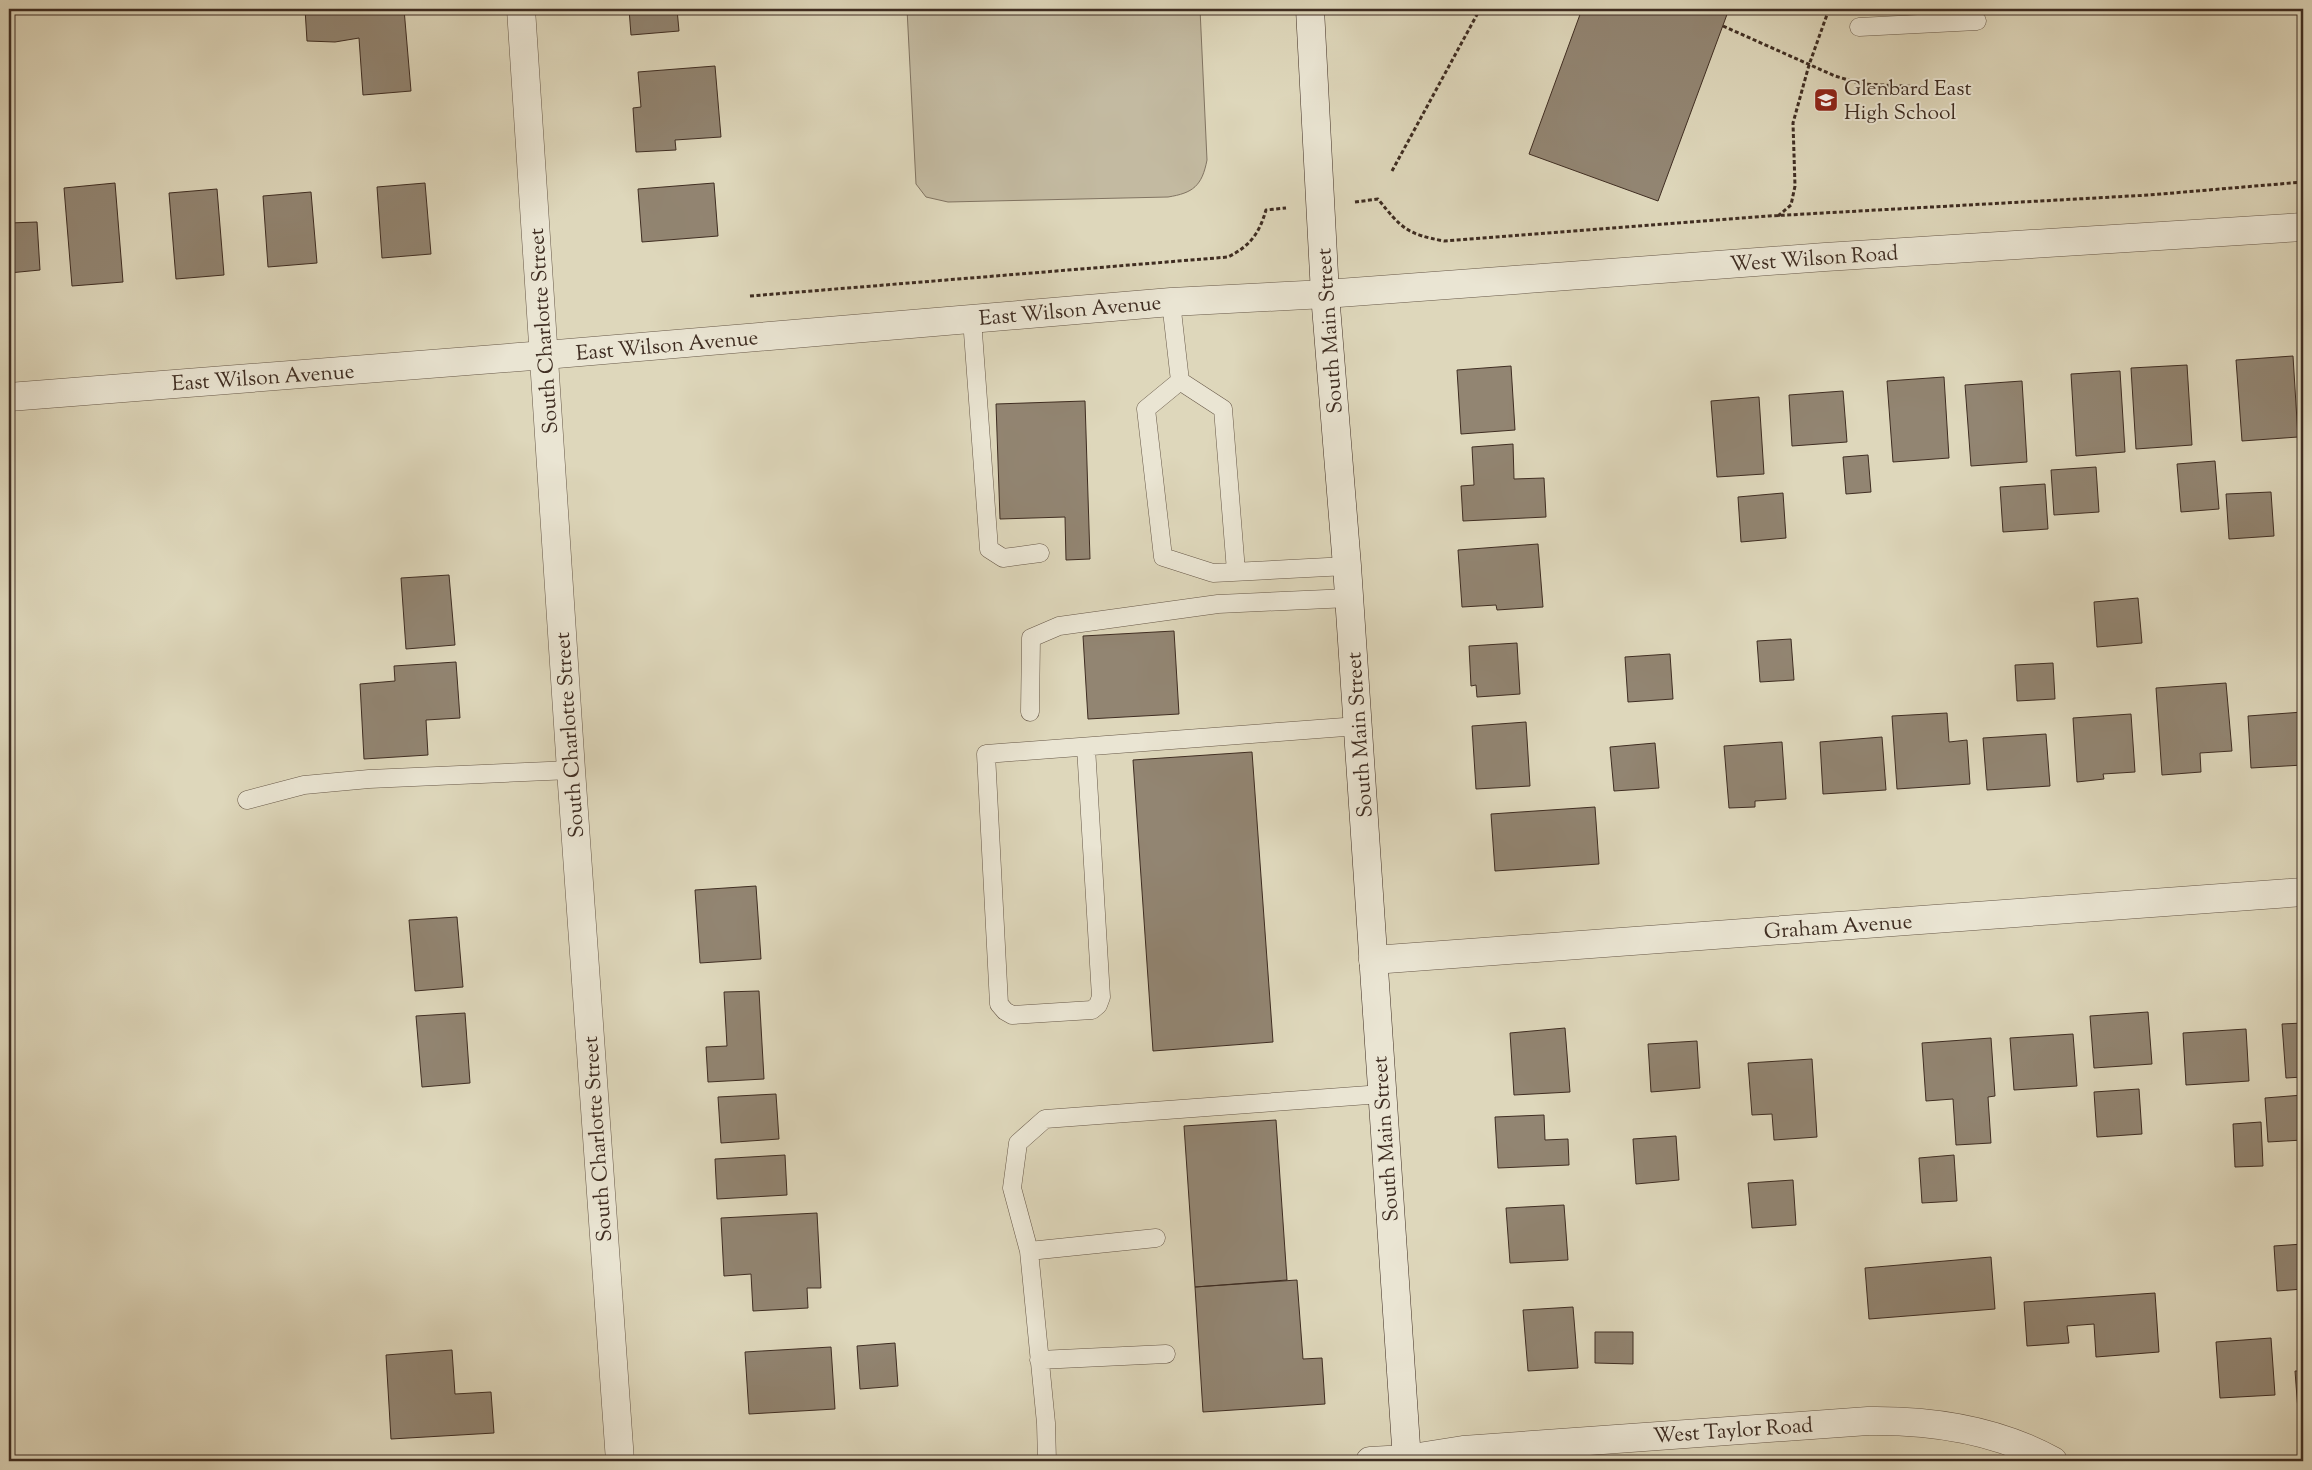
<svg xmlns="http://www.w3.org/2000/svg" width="2312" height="1470" font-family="'Sorts Mill Goudy',serif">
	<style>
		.green { fill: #c3baa1; stroke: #817462 }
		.building { fill: #928572; stroke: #3f2d22 }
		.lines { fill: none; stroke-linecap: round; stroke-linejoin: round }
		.service-casing { stroke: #675848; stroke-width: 19 }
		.minor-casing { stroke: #675848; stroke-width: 29 }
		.tertiary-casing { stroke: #675848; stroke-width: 29 }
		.secondary-casing { stroke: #3f2d22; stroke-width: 29 }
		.path { stroke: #3f2d22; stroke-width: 3; stroke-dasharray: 4 2.5; stroke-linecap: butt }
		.service { stroke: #eae5d3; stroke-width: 18 }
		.minor { stroke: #eae5d3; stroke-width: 28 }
		.tertiary { stroke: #eae5d3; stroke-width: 28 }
		.secondary { stroke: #eae5d3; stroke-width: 28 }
		.labels { text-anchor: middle; stroke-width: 4; stroke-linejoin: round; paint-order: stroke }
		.poi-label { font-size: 21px; fill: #3f2d22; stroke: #eae5d3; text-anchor: start }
		.street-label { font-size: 21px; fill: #3f2d22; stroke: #eae5d3 }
	</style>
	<rect width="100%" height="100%" fill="#ded7bb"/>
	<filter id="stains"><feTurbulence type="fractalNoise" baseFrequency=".004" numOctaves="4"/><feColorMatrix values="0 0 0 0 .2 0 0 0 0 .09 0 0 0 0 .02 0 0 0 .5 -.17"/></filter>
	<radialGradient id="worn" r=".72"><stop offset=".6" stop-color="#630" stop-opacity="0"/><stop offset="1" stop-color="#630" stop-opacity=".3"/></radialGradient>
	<!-- green -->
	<path class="green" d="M907 9H1200L1207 160C1202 186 1193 193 1168 197L948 202 926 197 916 184Z"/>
	<!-- building -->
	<path class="building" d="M305 9H404L411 91 363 95 359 38 335 42 307 41Z
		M629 9H677L679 31 631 35Z
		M1582 9H1729L1658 201 1529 154Z
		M715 66 721 137 675 140 676 150 636 152 633 108 641 107 638 72Z
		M115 183 123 282 72 286 64 188Z
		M425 183 431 254 382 258 377 187Z
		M714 183 718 236 642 242 638 189Z
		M217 189 224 275 176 279 169 193Z
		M311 192 317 263 268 267 263 196Z
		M37 222 40 270 9 273V223Z
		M2293 356 2298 437 2242 441 2236 360Z
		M2187 365 2192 445 2136 449 2131 368Z
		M1511 366 1515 430 1461 434 1457 370Z
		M2120 371 2125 452 2076 456 2071 374Z
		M1944 377 1949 458 1893 462 1887 381Z
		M2022 381 2027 462 1971 466 1965 385Z
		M1843 391 1847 442 1792 446 1789 395Z
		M1759 397 1764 474 1717 477 1711 401Z
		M1085 401 1090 559 1066 560 1065 517 1000 519 996 404Z
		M1513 444 1514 479 1544 478 1546 517 1463 521 1461 486 1474 485 1472 447Z
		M1868 455 1871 492 1846 494 1843 457Z
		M2215 461 2219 509 2181 512 2177 464Z
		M2096 467 2099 512 2054 515 2051 470Z
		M2045 484 2048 529 2003 532 2000 487Z
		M2271 492 2274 536 2229 539 2226 494Z
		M1783 493 1786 538 1741 542 1738 497Z
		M1538 544 1543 607 1497 610 1496 605 1462 607 1458 550Z
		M449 575 455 645 406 649 401 578Z
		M2138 598 2142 643 2097 647 2094 602Z
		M1174 631 1179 714 1088 719 1083 636Z
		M1791 639 1794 680 1760 682 1757 641Z
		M1517 643 1520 694 1477 697 1476 685 1471 686 1469 646Z
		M1670 654 1673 699 1628 702 1625 657Z
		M456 662 460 718 426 720 428 755 364 759 360 684 395 681 394 666Z
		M2053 663 2055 699 2017 701 2015 665Z
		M2226 683 2232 751 2200 753 2201 772 2162 775 2156 688Z
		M2303 712V765L2251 768 2248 716Z
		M1947 713 1949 742 1967 740 1970 784 1897 789 1892 716Z
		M2131 714 2135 772 2103 774 2104 779 2077 782 2073 718Z
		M1526 722 1530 786 1476 789 1472 726Z
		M2046 734 2050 786 1987 790 1983 738Z
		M1882 737 1886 790 1823 794 1820 742Z
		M1782 742 1786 799 1755 801V807L1729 808 1724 746Z
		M1655 743 1659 788 1614 791 1610 747Z
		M1252 752 1273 1042 1153 1051 1133 760Z
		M1595 807 1599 864 1495 871 1491 814Z
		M756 886 761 959 700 963 695 890Z
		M457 917 463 987 415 991 409 920Z
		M759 991 764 1079 708 1082 706 1047 727 1046 724 992Z
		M2148 1012 2152 1064 2094 1068 2090 1016Z
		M465 1013 470 1083 422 1087 416 1016Z
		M2303 1023V1077L2286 1078 2282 1024Z
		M1565 1028 1570 1092 1514 1095 1510 1033Z
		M2246 1029 2249 1081 2186 1085 2183 1033Z
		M2073 1034 2077 1086 2014 1090 2010 1038Z
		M1991 1038 1995 1096 1988 1097 1991 1143 1956 1145 1953 1099 1926 1101 1922 1043Z
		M1697 1041 1700 1088 1651 1092 1648 1044Z
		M1812 1059 1817 1137 1774 1140 1772 1114 1752 1115 1748 1063Z
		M2139 1089 2142 1134 2097 1137 2094 1092Z
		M776 1094 779 1139 721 1143 718 1097Z
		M2303 1095V1140L2268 1142 2265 1098Z
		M1544 1115 1545 1140 1568 1139 1569 1165 1498 1168 1495 1117Z
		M1276 1120 1287 1280 1195 1287 1184 1126Z
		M2261 1122 2263 1166 2235 1167 2233 1124Z
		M1676 1136 1679 1180 1636 1184 1633 1139Z
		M785 1155 787 1195 717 1199 715 1159Z
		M1954 1155 1957 1201 1922 1203 1919 1158Z
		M1793 1180 1796 1225 1752 1228 1748 1183Z
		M1564 1205 1568 1260 1510 1263 1506 1208Z
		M817 1213 821 1288H807L808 1308 753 1311 751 1274 724 1276 721 1218Z
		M2303 1244V1289L2277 1291 2274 1246Z
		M1991 1257 1995 1309 1869 1319 1865 1268Z
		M1297 1280 1303 1359 1322 1358 1325 1404 1203 1412 1195 1287Z
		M2155 1293 2159 1352 2096 1357 2094 1324 2067 1326 2069 1343 2027 1346 2024 1302Z
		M1573 1307 1578 1368 1528 1371 1523 1310Z
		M1595 1332H1633V1364L1595 1363Z
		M2271 1338 2275 1395 2220 1398 2216 1342Z
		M895 1343 898 1386 860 1389 857 1346Z
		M831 1347 835 1409 749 1414 745 1352Z
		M452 1350 455 1394 491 1392 494 1433 391 1439 386 1355Z
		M2295 1371H2303V1423L2299 1424Z"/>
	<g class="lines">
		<defs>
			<path id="service" d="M1859 27 1977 21
				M1171 302 1180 381 1223 409 1236 571
				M972 319 989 549 1003 558 1040 553
				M1180 381 1146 409 1163 557 1213 573 1347 566
				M1030 712 1031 638 1059 626 1218 604 1349 598
				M1086 747 1101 997 1098 1005 1092 1010 1012 1015 1005 1011 999 1004 986 754 1358 726
				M247 800 304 785 369 779 571 770
				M1029 1251 1156 1238
				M1039 1360 1166 1354
				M1047 1461 1046 1423 1029 1251 1012 1188 1018 1143 1045 1119 1382 1094"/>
			<path id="minor" d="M521 9 571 770 620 1461
				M1373 960 2303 892
				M1370 1461 1406 1459 1463 1450 1868 1421C1932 1420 1997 1430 2053 1461"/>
			<path id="tertiary" d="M9 397 545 355 1171 302 1325 294 1825 257 2303 227"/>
			<path id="secondary" d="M1310 9 1325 294 1347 566 1407 1461"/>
		</defs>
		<!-- service casing -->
		<use href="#service" class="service-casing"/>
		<!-- minor casing -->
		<use href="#minor" class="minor-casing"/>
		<!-- tertiary casing -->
		<use href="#tertiary" class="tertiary-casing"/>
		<!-- secondary casing -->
		<use href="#secondary" class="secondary-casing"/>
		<!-- path -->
		<path class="path" d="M1723 26 1835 76 1862 84 1923 87
			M1392 171 1480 9
			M1355 202 1378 199C1402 229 1407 234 1444 241L1769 216 2149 195 2303 182
			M1778 216 1791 205 1795 186 1793 123 1809 65 1829 9
			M750 296 1228 257C1250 246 1259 234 1266 210L1286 208"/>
		<!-- service -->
		<use href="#service" class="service"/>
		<!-- minor -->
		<use href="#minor" class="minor"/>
		<!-- tertiary -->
		<use href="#tertiary" class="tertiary"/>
		<!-- secondary -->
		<use href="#secondary" class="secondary"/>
	</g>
	<!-- icons -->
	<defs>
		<symbol id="school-square" viewBox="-11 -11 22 22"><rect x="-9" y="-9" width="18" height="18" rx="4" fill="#8f2418" stroke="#eae5d3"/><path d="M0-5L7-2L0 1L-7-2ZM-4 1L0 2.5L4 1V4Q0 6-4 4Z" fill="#fff"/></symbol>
	</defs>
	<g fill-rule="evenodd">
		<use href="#school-square" x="1812" y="86" width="28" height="28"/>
	</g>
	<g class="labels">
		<!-- poi labels -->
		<g class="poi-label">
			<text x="1844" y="95">Glenbard East<tspan x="1844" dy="24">High School</tspan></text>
		</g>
		<!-- street labels -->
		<g class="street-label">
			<text transform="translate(1814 258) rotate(-4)" y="7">West Wilson Road</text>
			<text transform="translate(1070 310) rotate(-5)" y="7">East Wilson Avenue</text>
			<text transform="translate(543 331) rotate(-94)" y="7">South Charlotte Street</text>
			<text transform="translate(1329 331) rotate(-94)" y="7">South Main Street</text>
			<text transform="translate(667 345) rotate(-5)" y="7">East Wilson Avenue</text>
			<text transform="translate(263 377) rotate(-4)" y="7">East Wilson Avenue</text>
			<text transform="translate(569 735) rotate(-94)" y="7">South Charlotte Street</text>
			<text transform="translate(1359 735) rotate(-94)" y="7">South Main Street</text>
			<text transform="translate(1838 926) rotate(-4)" y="7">Graham Avenue</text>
			<text transform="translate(597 1139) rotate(-94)" y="7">South Charlotte Street</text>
			<text transform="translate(1385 1139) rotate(-94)" y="7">South Main Street</text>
			<text transform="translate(1733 1430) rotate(-4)" y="7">West Taylor Road</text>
		</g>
	</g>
	<!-- margin -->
	<rect width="2312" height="1470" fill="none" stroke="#ded7bb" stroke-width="30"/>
	<rect x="10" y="10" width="2292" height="1450" fill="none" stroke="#3f2d22" stroke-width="2.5"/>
	<rect x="15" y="15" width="2282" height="1440" fill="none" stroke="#3f2d22"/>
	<rect width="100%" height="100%" filter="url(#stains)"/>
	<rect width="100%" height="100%" fill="url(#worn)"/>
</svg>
